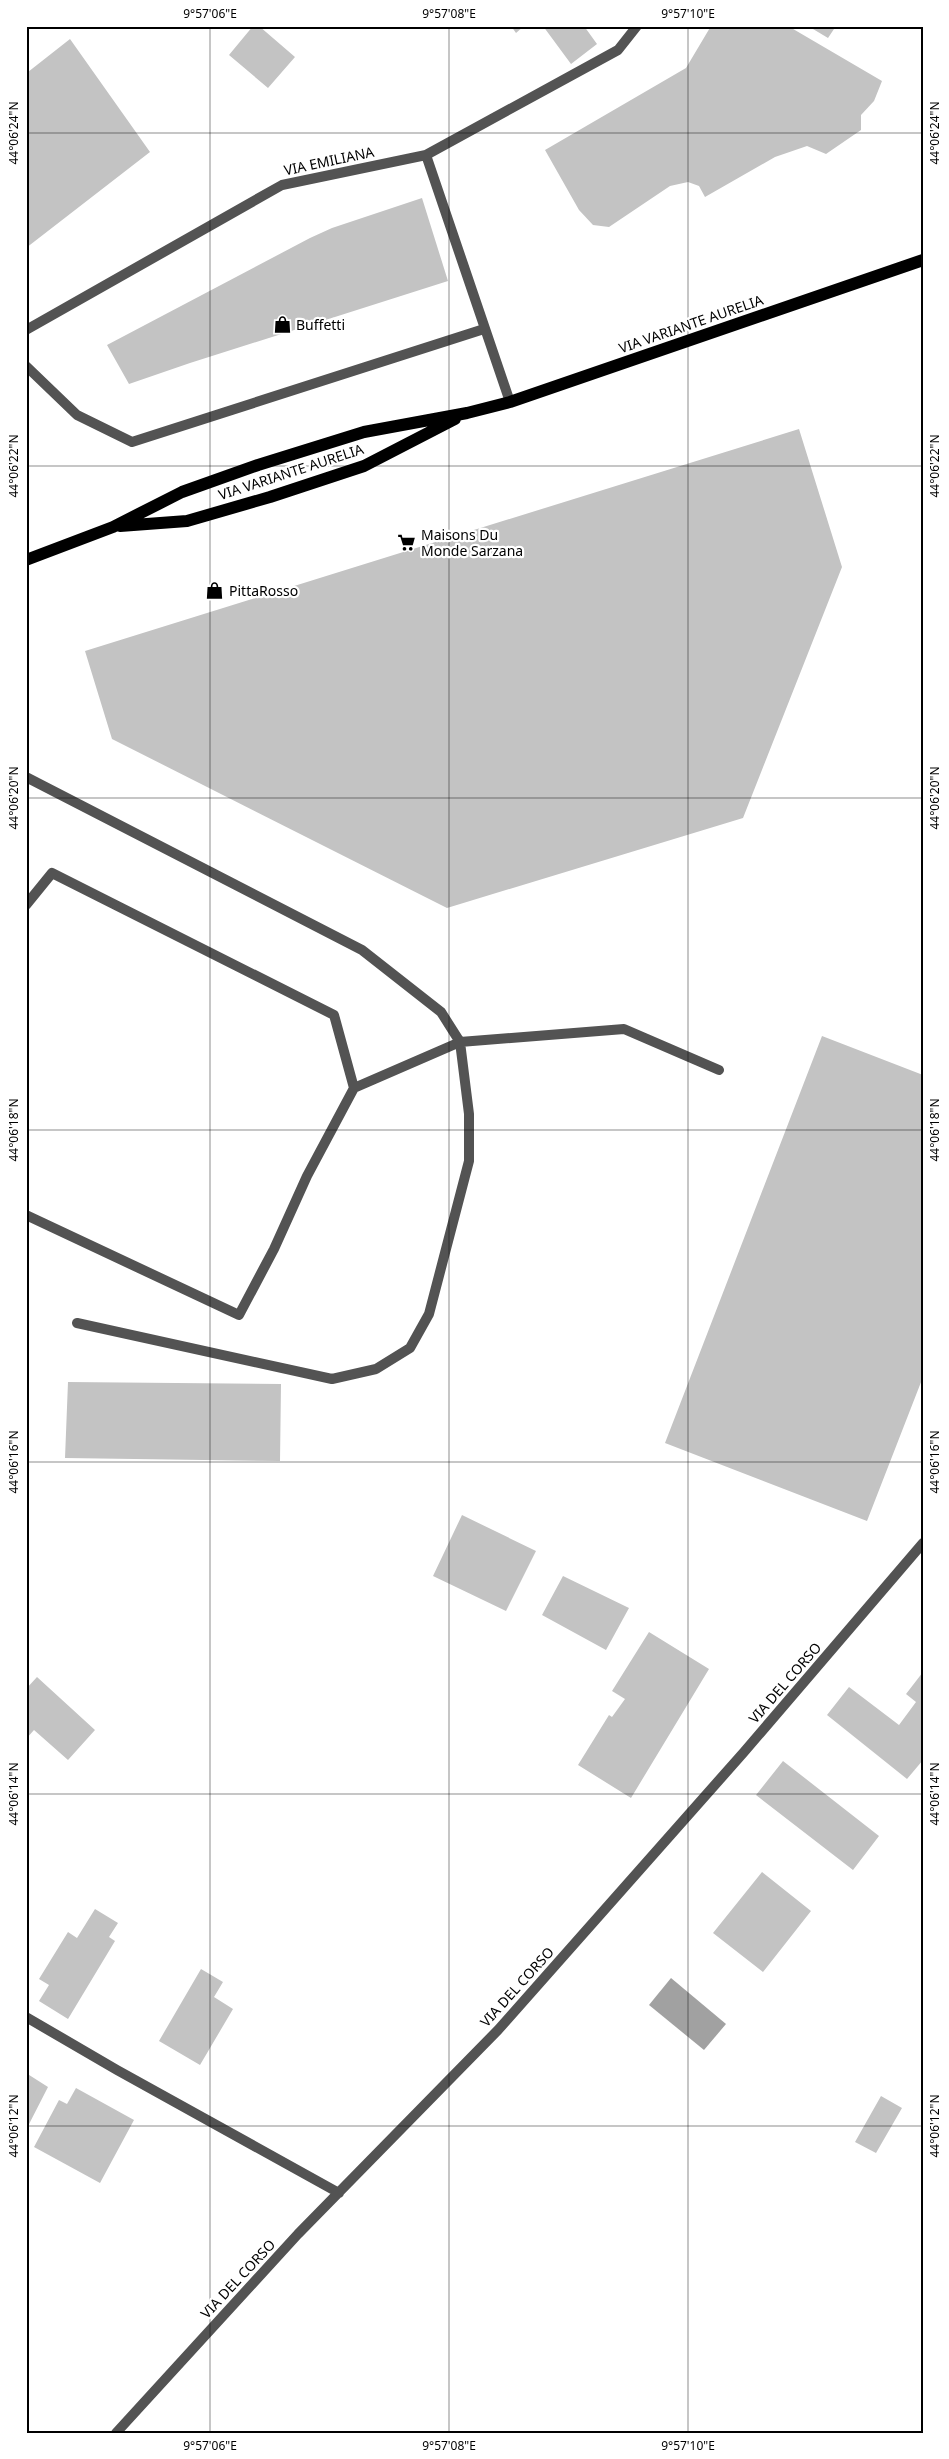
<svg xmlns="http://www.w3.org/2000/svg" width="949" height="2459" font-family="'Noto Sans',sans-serif">
	<style>
		.water { fill: #a1a1a1 }
		.building { fill: #c3c3c3 }
		.lines { fill: none; stroke-linecap: round; stroke-linejoin: round }
		.service { stroke: #535353; stroke-width: 10 }
		.minor { stroke: #535353; stroke-width: 10 }
		.primary { stroke: #000; stroke-width: 12 }
		.ticks { fill: none; stroke: #000; stroke-width: 1; stroke-opacity: 0.45 }
		.labels { text-anchor: middle; stroke-width: 4.5; stroke-linejoin: round; paint-order: stroke }
		.street-label { font-size: 14px; fill: #000; stroke: #fff }
		.poi-label { font-size: 14px; fill: #000; stroke: #fff; text-anchor: start }
		.neatline { fill: none; stroke: #000; stroke-width: 2 }
		.ticks-label { font-size: 12px; text-anchor: middle; fill: #000 }
	</style>
	<rect width="100%" height="100%" fill="#fff"/>
	<!-- water -->
	<path class="water" d="M671 1978 726 2024 704 2050 649 2005Z"/>
	<!-- building -->
	<path class="building" d="M253 26H259L295 57 268 88 229 55Z
		M511 26H524L516 33Z
		M543 26H584L597 44 571 64Z
		M711 26H788L882 81 874 101 861 115V130L826 154 807 146 775 157 705 197 699 186 688 182 670 186 609 227 593 225 579 210 545 150 686 68Z
		M808 26H836L828 38Z
		M70 39 150 152 26 248V69L28 72Z
		M422 198 448 281 190 363 129 384 107 345 310 238 332 228Z
		M799 429 842 567 743 818 447 908 112 739 85 651Z
		M822 1036 923 1075V1377L867 1521 665 1443Z
		M68 1382 281 1384 280 1461 65 1458Z
		M462 1515 536 1551 506 1611 433 1576Z
		M563 1576 629 1608 606 1650 542 1615Z
		M649 1632 709 1669 631 1798 578 1765 609 1715 612 1717 625 1699 612 1691Z
		M923 1672V1760L907 1779 827 1715 849 1687 899 1725 916 1702 906 1694Z
		M37 1677 95 1730 68 1760 34 1730 26 1739V1689Z
		M783 1761 879 1836 853 1870 756 1795Z
		M762 1872 811 1911 763 1972 713 1933Z
		M95 1909 118 1923 109 1937 115 1941 68 2019 39 2001 49 1985 39 1979 68 1932 77 1938Z
		M201 1969 223 1982 214 1997 233 2009 200 2065 159 2041Z
		M26 2073 48 2087 26 2130Z
		M76 2088 134 2120 100 2183 34 2147 59 2100 67 2104Z
		M881 2096 902 2108 876 2153 855 2142Z"/>
	<g class="lines">
		<!-- service -->
		<path class="service" d="M26 366 77 415 132 442 484 329
			M26 777 362 950 441 1012 460 1042 469 1114V1161L429 1314 410 1348 376 1369 332 1379 77 1323
			M26 905 52 873 334 1015 354 1088
			M26 1215 239 1315 274 1249 307 1176 354 1088 460 1042 624 1029 719 1070"/>
		<!-- minor -->
		<path class="minor" d="M426 155 510 402
			M26 330 282 185 426 155 618 50 637 26
			M26 2017 117 2070 339 2193
			M116 2433 298 2234 498 2030 744 1752 923 1543"/>
		<!-- primary -->
		<path class="primary" d="M120 526 187 521 270 497 364 466 455 419
			M26 560 113 527 182 492 258 465 364 432 467 413 510 402 923 260"/>
	</g>
	<!-- ticks -->
	<path class="ticks" d="M210 26V2433M449 26V2433M688 26V2433M26 133H923M26 466H923M26 798H923M26 1130H923M26 1462H923M26 1794H923M26 2126H923"/>
	<!-- icons -->
	<defs>
		<symbol id="shop-bare" viewBox="-9 -9 18 18"><path d="M-5-2.5h2.3a2.7 3.5 0 0 1 5.4 0H5L5.5 6h-11ZM-1.5-2.5h3a1.5 2.3 0 0 0-3 0Z" fill="#000" stroke="#fff" stroke-width="2.5" paint-order="stroke"/></symbol>
		<symbol id="supermarket-bare" viewBox="-9 -9 18 18"><path d="M-6-5.5h2.5l.6 2H6L4.5 2H-2.5L-4.4-4H-6ZM-1.5 3.2a1.3 1.3 0 1 0 .1 0ZM3 3.2a1.3 1.3 0 1 0 .1 0Z" fill="#000" stroke="#fff" stroke-width="2.5" paint-order="stroke"/></symbol>
	</defs>
	<g fill-rule="evenodd">
		<use href="#shop-bare" x="270" y="312" width="25" height="25"/>
		<use href="#supermarket-bare" x="394" y="530" width="25" height="25"/>
		<use href="#shop-bare" x="202" y="578" width="25" height="25"/>
	</g>
	<g class="labels">
		<!-- street labels -->
		<g class="street-label">
			<text transform="translate(329 161) rotate(-12)" y="5">VIA EMILIANA</text>
			<text transform="translate(691 324) rotate(-19)" y="5">VIA VARIANTE AURELIA</text>
			<text transform="translate(291 472) rotate(-18)" y="5">VIA VARIANTE AURELIA</text>
			<text transform="translate(785 1683) rotate(-49)" y="5">VIA DEL CORSO</text>
			<text transform="translate(517 1987) rotate(-48)" y="5">VIA DEL CORSO</text>
			<text transform="translate(238 2279) rotate(-47)" y="5">VIA DEL CORSO</text>
		</g>
		<!-- poi labels -->
		<g class="poi-label">
			<text x="296" y="330">Buffetti</text>
			<text x="421" y="540">Maisons Du<tspan x="421" dy="16">Monde Sarzana</tspan></text>
			<text x="229" y="596">PittaRosso</text>
		</g>
	</g>
	<!-- border -->
	<rect width="949" height="2459" fill="none" stroke="#ffffff" stroke-width="55"/>
	<rect x="28" y="28" width="894" height="2404" class="neatline"/>
	<g class="ticks-label">
		<text x="210" y="18">9°57'06"E</text>
		<text x="449" y="18">9°57'08"E</text>
		<text x="688" y="18">9°57'10"E</text>
		<text transform="translate(14 133) rotate(-90)" y="4">44°06'24"N</text>
		<text transform="translate(935 133) rotate(-90)" y="4">44°06'24"N</text>
		<text transform="translate(14 466) rotate(-90)" y="4">44°06'22"N</text>
		<text transform="translate(935 466) rotate(-90)" y="4">44°06'22"N</text>
		<text transform="translate(14 798) rotate(-90)" y="4">44°06'20"N</text>
		<text transform="translate(935 798) rotate(-90)" y="4">44°06'20"N</text>
		<text transform="translate(14 1130) rotate(-90)" y="4">44°06'18"N</text>
		<text transform="translate(935 1130) rotate(-90)" y="4">44°06'18"N</text>
		<text transform="translate(14 1462) rotate(-90)" y="4">44°06'16"N</text>
		<text transform="translate(935 1462) rotate(-90)" y="4">44°06'16"N</text>
		<text transform="translate(14 1794) rotate(-90)" y="4">44°06'14"N</text>
		<text transform="translate(935 1794) rotate(-90)" y="4">44°06'14"N</text>
		<text transform="translate(14 2126) rotate(-90)" y="4">44°06'12"N</text>
		<text transform="translate(935 2126) rotate(-90)" y="4">44°06'12"N</text>
		<text x="210" y="2450">9°57'06"E</text>
		<text x="449" y="2450">9°57'08"E</text>
		<text x="688" y="2450">9°57'10"E</text>
	</g>
</svg>
